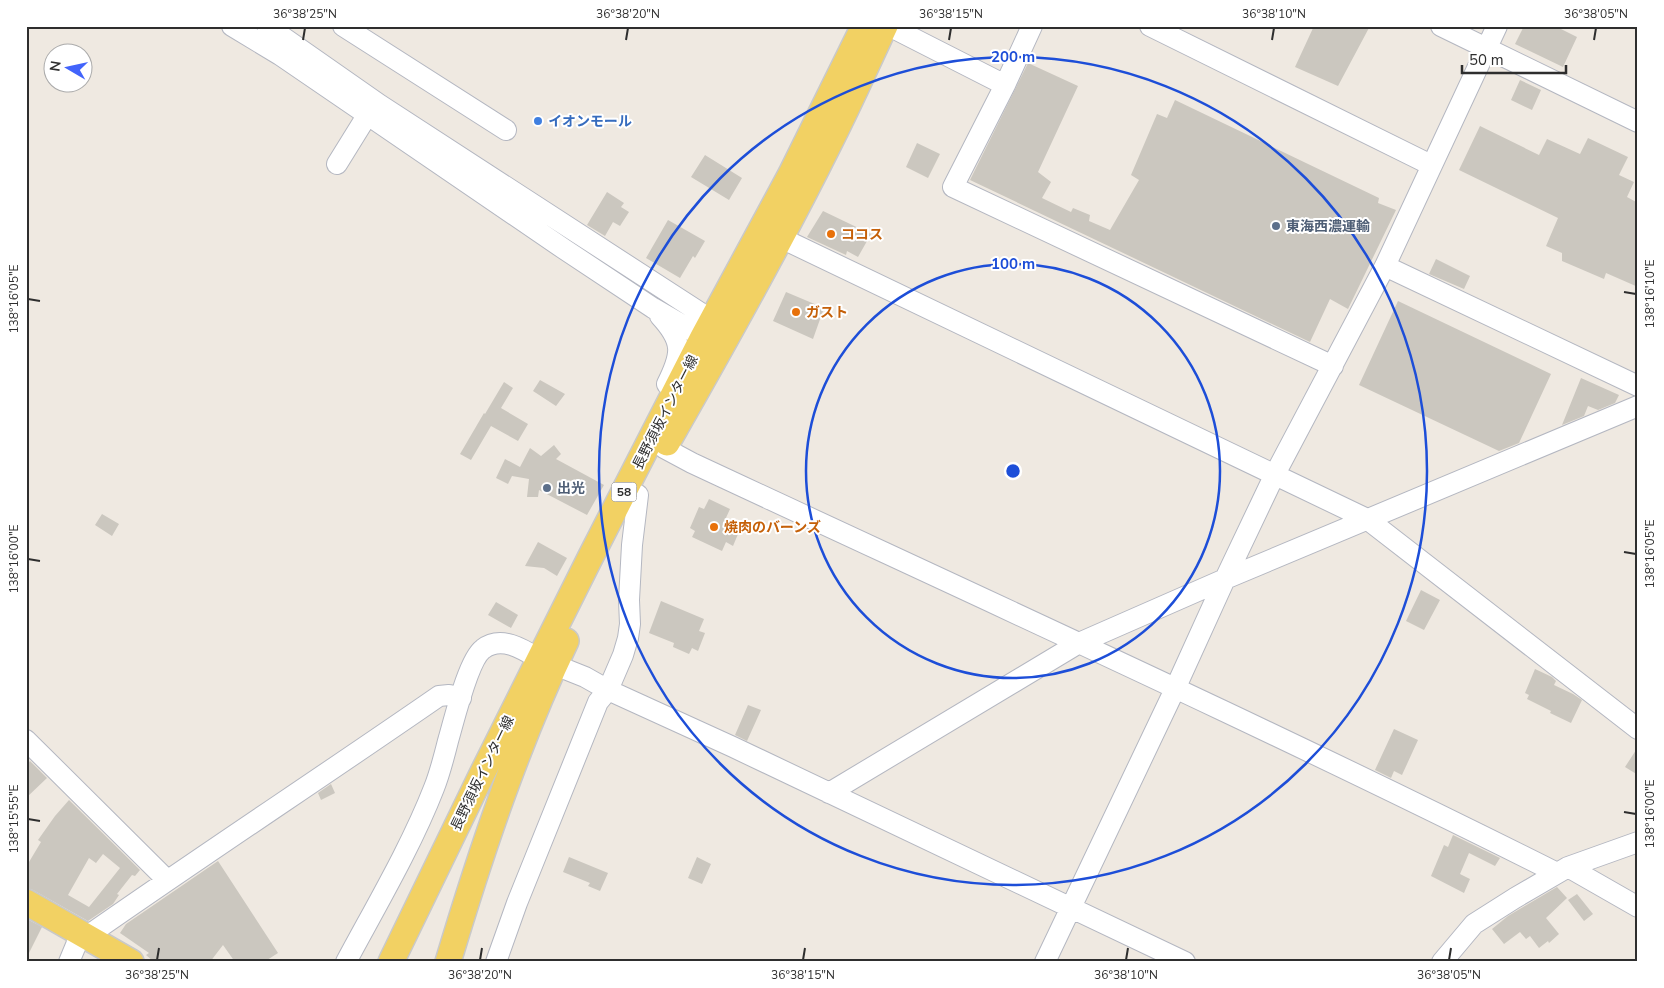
<svg xmlns="http://www.w3.org/2000/svg" width="1664" height="988" font-family="'Nunito Sans','Noto Sans JP',sans-serif">
	<style>
		.building { fill: #cbc7bf; fill-rule: evenodd }
		.lines { fill: none; stroke-linecap: round; stroke-linejoin: round }
		.minor-casing { stroke: #b4b7c1; stroke-width: 22 }
		.major-casing { stroke: #c9c9c9; stroke-width: 28 }
		.minor { stroke: #fff; stroke-width: 20 }
		.major { stroke: #f2d163; stroke-width: 25 }
		.ticks { fill: none; stroke: #2e2e2e; stroke-width: 2 }
		.ring { fill: none; stroke: #1d4ed8; stroke-width: 2.5 }
		.shop-dot { fill: #3f7fe0; stroke: #fff; stroke-width: 2 }
		.service-dot { fill: #5c6f8a; stroke: #fff; stroke-width: 2 }
		.food-dot { fill: #e8710a; stroke: #fff; stroke-width: 2 }
		.labels { text-anchor: middle; stroke-width: 4; stroke-linejoin: round; paint-order: stroke }
		.shield { fill: #fff; stroke: #6d6d6d; stroke-width: 1 }
		.shield-label { font-size: 12px; font-weight: bold; fill: #2e2e2e }
		.shop-label { font-size: 14px; font-weight: bold; fill: #366cbe; stroke: #fff; text-anchor: start }
		.service-label { font-size: 14px; font-weight: bold; fill: #4e5e75; stroke: #fff; text-anchor: start }
		.food-label { font-size: 14px; font-weight: bold; fill: #c56008; stroke: #fff; text-anchor: start }
		.street-label { font-size: 14px; fill: #2e2e2e; stroke: #fff }
		.centre { fill: #1d4ed8; stroke: #fff; stroke-width: 2.5 }
		.ring-label { font-size: 15px; text-anchor: middle; font-weight: bold; fill: #1d4ed8; stroke: #fff; stroke-width: 4; stroke-linejoin: round; paint-order: stroke }
		.neatline { fill: none; stroke: #2e2e2e; stroke-width: 2 }
		.ticks-label { font-size: 12px; text-anchor: middle; fill: #2e2e2e }
	</style>
	<rect width="100%" height="100%" fill="#efe9e1"/>
	<!-- building -->
	<path class="building" d="M1314 26H1370L1338 86 1295 67Z
		M1524 26H1555L1577 37 1563 67 1515 44Z
		M1028 63 1078 86 1038 172 1051 182 1042 198 1071 212 1073 208 1090 215 1089 221 1110 230 1139 180 1131 175 1157 114 1167 118 1175 100 1379 198 1378 203 1396 210 1348 309 1330 299 1310 342 970 180Z
		M1520 80 1541 90 1532 110 1511 100Z
		M1480 126 1539 155 1547 139 1580 154 1588 138 1628 157 1619 175 1634 182 1627 197 1638 203V287L1606 273 1604 279 1562 261V253L1546 246 1558 218 1459 170Z
		M917 143 940 154 928 178 906 167Z
		M705 155 742 178 729 200 691 177Z
		M607 192 624 203 621 207 629 212 620 226 613 222 605 236 587 225Z
		M823 211 871 234 858 257 847 251 846 255 807 237Z
		M668 220 705 241 695 258 693 256 680 278 646 258Z
		M1436 259 1470 276 1464 289 1429 274Z
		M786 292 824 308 813 339 773 321Z
		M1398 301 1551 374 1519 443 1499 451 1359 385Z
		M1581 378 1619 395 1615 403 1598 410 1588 406 1584 416 1562 425Z
		M540 380 565 394 556 406 533 391Z
		M504 382 513 388 501 408 528 424 518 441 491 426 471 460 460 454 484 413 485 414Z
		M554 445 561 454 556 459 604 485 587 515 539 490 538 497H527L529 479 512 476 508 484 496 478 505 459 520 467 530 448 541 456Z
		M709 499 730 509 725 520 741 527 733 546 726 542 722 551 692 537 695 531 690 528 699 507 704 509Z
		M102 514 119 524 112 536 95 525Z
		M538 542 567 558 557 576 544 568 525 566Z
		M1421 590 1440 600 1424 630 1406 621Z
		M661 601 704 619 699 631 705 633 698 651 692 648 689 654 673 647 674 643 649 633Z
		M496 602 518 615 511 628 488 615Z
		M1535 669 1552 677 1556 681 1554 685 1573 694 1582 700 1571 723 1550 713 1551 711 1527 699 1529 695 1525 693Z
		M748 705 761 710 747 741 735 735Z
		M1394 729 1418 740 1402 775 1394 771 1391 778 1375 770Z
		M1638 747V775L1625 767Z
		M30 761 47 778 26 798V766Z
		M331 784 335 793 321 800 318 793Z
		M69 800 140 870 135 876 132 875 117 894 119 895 113 904 88 921 33 890 26 888V867L41 842 38 840 55 816ZM103 854 120 868 89 907 68 895 89 858 96 863Z
		M1453 835 1500 858 1495 866 1469 853 1460 874 1470 879 1464 893 1431 876 1444 845 1448 847Z
		M569 857 608 873 600 891 588 886 590 883 563 872Z
		M697 857 711 864 702 884 688 878Z
		M218 861 278 953 264 962H235L223 945 210 962H154L146 955 149 953 120 933 126 924Z
		M1557 887 1567 898 1546 918 1559 934 1549 943 1548 941 1539 948 1530 936 1526 939 1520 932 1504 944 1492 929 1508 916Z
		M1577 894 1593 914 1584 921 1568 900Z
		M27 919 42 927 26 959V921Z"/>
	<g class="lines">
		<defs>
			<path id="minor" d="M232 26 280 55 564 249 653 308 703 337 718 340
				M267 26 380 105 713 321 720 333
				M343 26 506 130
				M889 26 1005 85 1032 26
				M1150 26 1431 165
				M1441 26 1638 122
				M1005 85 953 187 1333 366
				M337 164 368 114
				M781 238 1367 519 1638 729
				M1385 266 1638 386
				M660 316C684 342 682 354 667 384
				M664 448 692 463C981 598 1272 730 1557 873
				M555 665 585 677 608 690 733 747 1185 962
				M26 740 167 880
				M829 793 1079 643 1225 579 1638 406
				M1568 867 1638 907
				M86 937C203 855 322 777 439 696L449 695 461 698
				M69 962 81 933
				M346 962C376 906 411 847 434 788 440 773 444 757 448 741 454 721 468 660 483 649 501 635 523 649 539 659
				M496 962 517 903 598 702 608 690 623 655 628 638 630 624 629 600 632 545 638 495
				M1045 962 1175 689 1225 579 1275 474 1385 266 1497 26
				M1442 962 1474 924 1515 898 1568 867 1638 842"/>
			<path id="major" d="M667 443C723 345 778 247 828 146 848 107 866 66 885 26
				M26 902 131 962
				M391 962 481 776 590 558 703 337 791 174 864 26
				M448 962C481 852 517 744 566 641"/>
		</defs>
		<!-- minor casing -->
		<use href="#minor" class="minor-casing"/>
		<!-- major casing -->
		<use href="#major" class="major-casing"/>
		<!-- minor -->
		<use href="#minor" class="minor"/>
		<!-- major -->
		<use href="#major" class="major"/>
	</g>
	<!-- ticks -->
	<path class="ticks" d="M303 40 305 28M626 40 628 28M949 40 951 28M1272 40 1274 28M1594 40 1596 28M1624 292 1636 294M28 299 40 301M1624 552 1636 554M28 559 40 561M1624 812 1636 814M28 819 40 821M157 960 159 948M480 960 482 948M803 960 805 948M1126 960 1128 948M1449 960 1451 948"/>
	<!-- distance rings -->
	<g class="ring">
		<circle cx="1013" cy="471" r="207"/>
		<circle cx="1013" cy="471" r="414"/>
	</g>
	<!-- markers -->
	<circle class="shop-dot" cx="538" cy="121" r="5"/>
	<g class="service-dot">
		<circle cx="1276" cy="226" r="5"/>
		<circle cx="547" cy="488" r="5"/>
	</g>
	<g class="food-dot">
		<circle cx="831" cy="234" r="5"/>
		<circle cx="796" cy="312" r="5"/>
		<circle cx="714" cy="527" r="5"/>
	</g>
	<g class="labels">
		<!-- shield labels -->
		<rect class="shield" x="611.5" y="482.5" width="25" height="19" rx="4"/>
		<g class="shield-label">
			<text x="624" y="496">58</text>
		</g>
		<!-- shop labels -->
		<g class="shop-label">
			<text x="548" y="126">イオンモール</text>
		</g>
		<!-- service labels -->
		<g class="service-label">
			<text x="1286" y="231">東海西濃運輸</text>
			<text x="557" y="493">出光</text>
		</g>
		<!-- food labels -->
		<g class="food-label">
			<text x="841" y="239">ココス</text>
			<text x="806" y="317">ガスト</text>
			<text x="724" y="532">焼肉のバーンズ</text>
		</g>
		<!-- street labels -->
		<g class="street-label">
			<text transform="translate(665 412) rotate(-63)" y="5">長野須坂インター線</text>
			<text transform="translate(482 773) rotate(-64)" y="5">長野須坂インター線</text>
		</g>
	</g>
	<circle cx="1013" cy="471" r="8" class="centre"/>
	<g class="ring-label">
		<text x="1013" y="62">200 m</text>
		<text x="1013" y="269">100 m</text>
	</g>
	<!-- border -->
	<rect width="1664" height="988" fill="none" stroke="#ffffff" stroke-width="55"/>
	<!-- north arrow -->
	<g transform="translate(68 68) rotate(279)"><circle r="24" fill="#ffffff" stroke="#ababab"/>
	<path d="M0-4L9 19L0 12L-9 19Z" fill="#4264fb"/>
	<text y="-8" font-size="14" font-weight="bold" text-anchor="middle" fill="#2e2e2e">N</text>
	</g>
	<!-- scale -->
	<path d="M1462 65v8h104v-8" fill="none" stroke="#2e2e2e" stroke-width="2.5"/>
	<text x="1469" y="65" font-size="15" fill="#2e2e2e" stroke="#ffffff" stroke-width="4" paint-order="stroke">50 m</text>
	<rect x="28" y="28" width="1608" height="932" class="neatline"/>
	<g class="ticks-label">
		<text x="305" y="18">36°38'25"N</text>
		<text x="628" y="18">36°38'20"N</text>
		<text x="951" y="18">36°38'15"N</text>
		<text x="1274" y="18">36°38'10"N</text>
		<text x="1596" y="18">36°38'05"N</text>
		<text transform="translate(1650 294) rotate(-90)" y="4">138°16'10"E</text>
		<text transform="translate(14 299) rotate(-90)" y="4">138°16'05"E</text>
		<text transform="translate(1650 554) rotate(-90)" y="4">138°16'05"E</text>
		<text transform="translate(14 559) rotate(-90)" y="4">138°16'00"E</text>
		<text transform="translate(1650 814) rotate(-90)" y="4">138°16'00"E</text>
		<text transform="translate(14 819) rotate(-90)" y="4">138°15'55"E</text>
		<text x="157" y="979">36°38'25"N</text>
		<text x="480" y="979">36°38'20"N</text>
		<text x="803" y="979">36°38'15"N</text>
		<text x="1126" y="979">36°38'10"N</text>
		<text x="1449" y="979">36°38'05"N</text>
	</g>
</svg>
